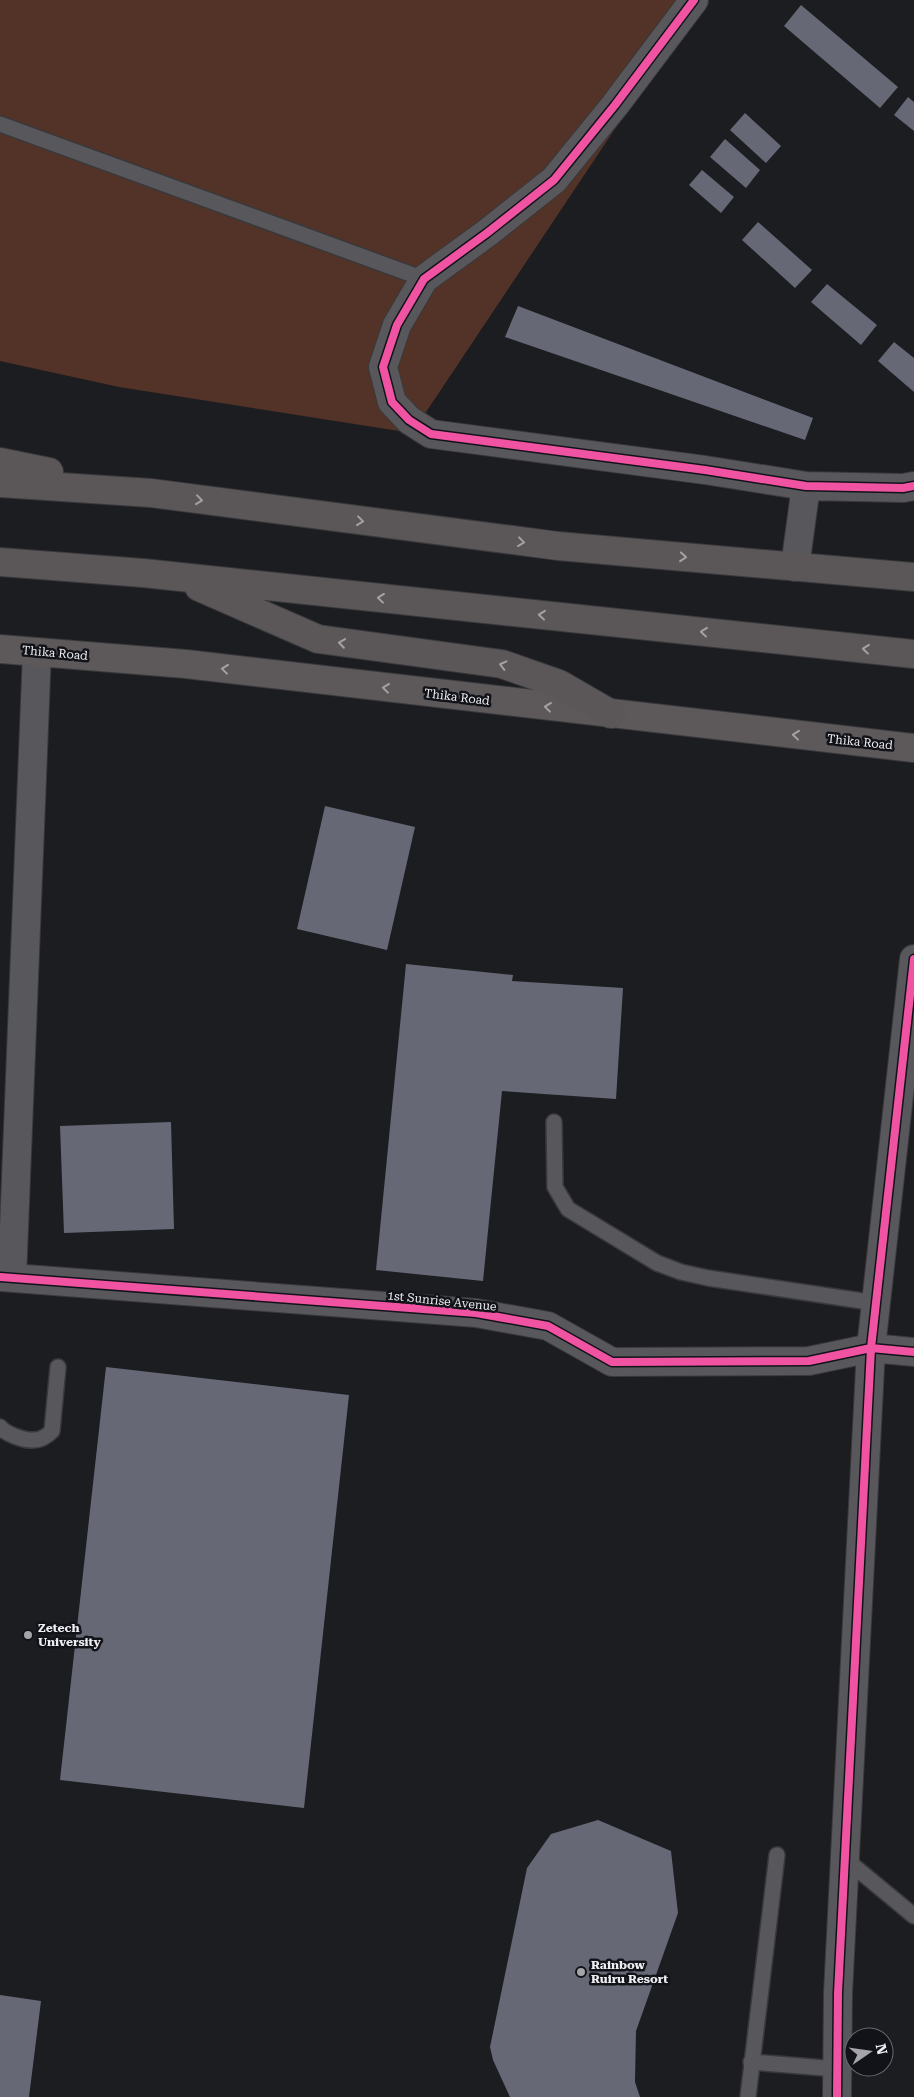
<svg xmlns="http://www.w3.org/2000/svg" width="914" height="2097" font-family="'Roboto Serif',serif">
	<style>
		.green { fill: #533327 }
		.building { fill: #666876 }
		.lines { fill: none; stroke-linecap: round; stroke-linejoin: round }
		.service-casing { stroke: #39393c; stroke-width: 18 }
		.minor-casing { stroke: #39393c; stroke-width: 30 }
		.primary-casing { stroke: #39393c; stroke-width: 30 }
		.trunk-casing { stroke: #39393c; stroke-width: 30 }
		.service { stroke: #58585c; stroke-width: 15 }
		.minor { stroke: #58585c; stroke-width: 28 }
		.primary { stroke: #5d585a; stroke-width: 28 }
		.trunk { stroke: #5b5657; stroke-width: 28 }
		.cycleway-casing { stroke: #121319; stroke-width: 11 }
		.cycleway { stroke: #f153a3; stroke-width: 8 }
		.oneway { stroke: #a4a2a4 }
		.oneway2 { stroke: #a5a2a6 }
		.poi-dot { fill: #a4a4a9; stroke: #121319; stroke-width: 2 }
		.labels { text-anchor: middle; stroke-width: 5; stroke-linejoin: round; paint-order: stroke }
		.street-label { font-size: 12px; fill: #ededf2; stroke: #121319 }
		.poi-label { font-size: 12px; font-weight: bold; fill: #ededf2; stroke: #121319; text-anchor: start }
	</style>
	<rect width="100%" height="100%" fill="#1c1d21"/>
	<!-- green -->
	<path class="green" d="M0 0H701L412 433 119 387 0 361Z"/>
	<!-- building -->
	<path class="building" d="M801 5 898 87 880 108 784 26Z
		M908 97 914 102V131L894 115Z
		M745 113 781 146 766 163 730 130Z
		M725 139 760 170 746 188 710 157Z
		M702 170 734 197 721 213 689 185Z
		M758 222 812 270 795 288 742 240Z
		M827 284 877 325 861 345 811 302Z
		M518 306 813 418 805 440 505 337Z
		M894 342 914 358V392L878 361Z
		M325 806 415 827 387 950 297 929Z
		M406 964 513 975 512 981 623 988 616 1099 502 1091 483 1281 376 1270Z
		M171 1122 174 1229 64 1233 60 1126Z
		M106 1367 349 1395 304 1808 60 1780Z
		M598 1820 671 1851 678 1913 636 2031 635 2082 640 2097H510L493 2060 490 2047 527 1868 551 1834Z
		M0 1995 41 2001 29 2097H0Z"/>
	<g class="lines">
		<defs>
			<path id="service" d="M0 124 424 279
				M554 1122 555 1187 568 1209 657 1263 681 1272 708 1278 876 1303
				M0 1427C6 1434 24 1441 34 1440 41 1440 47 1436 52 1431L58 1367
				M844 1858 914 1916
				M751 2062 837 2069
				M748 2097 777 1855"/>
			<path id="minor" d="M694 0 615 105 554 180 487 233 424 279 397 325 383 367 392 402 409 420 431 434 705 470 806 486 903 488 914 486
				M795 567 806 486
				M0 1277 476 1313 548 1326 612 1362 809 1361 871 1348 914 1352
				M12 1278 37 652
				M837 2097 838 1993 871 1348 914 959"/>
			<path id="primary" d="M0 649 186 664 914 748"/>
			<path id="trunk" d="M0 462 49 472
				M0 483 151 493 558 546 914 577
				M0 562 143 573 914 654
				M199 587 318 639 502 664 559 684 611 714"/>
		</defs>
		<!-- service casing -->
		<use href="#service" class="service-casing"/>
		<!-- minor casing -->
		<use href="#minor" class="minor-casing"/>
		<!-- primary casing -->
		<use href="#primary" class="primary-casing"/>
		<!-- trunk casing -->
		<use href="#trunk" class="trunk-casing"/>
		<!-- service -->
		<use href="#service" class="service"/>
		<!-- minor -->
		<use href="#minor" class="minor"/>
		<!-- primary -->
		<use href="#primary" class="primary"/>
		<!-- trunk -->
		<use href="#trunk" class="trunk"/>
		<defs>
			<path id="cycleway" d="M694 0 615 105 554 180 487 233 424 279 397 325 383 367 392 402 409 420 431 434 705 470 806 486 903 488 914 486
				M0 1277 476 1313 548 1326 612 1362 809 1361 871 1348 914 1352
				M837 2097 838 1993 871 1348 914 959"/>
		</defs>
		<!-- cycleway casing -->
		<use href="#cycleway" class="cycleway-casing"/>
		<!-- cycleway -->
		<use href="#cycleway" class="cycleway"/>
	</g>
	<!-- one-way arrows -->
	<defs><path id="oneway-chevron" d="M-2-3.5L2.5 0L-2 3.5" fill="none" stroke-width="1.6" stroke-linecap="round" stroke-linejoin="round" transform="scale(1.25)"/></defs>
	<g class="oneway">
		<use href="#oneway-chevron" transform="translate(199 500) rotate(7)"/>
		<use href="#oneway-chevron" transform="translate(360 521) rotate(7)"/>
		<use href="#oneway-chevron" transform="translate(521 542) rotate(7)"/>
		<use href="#oneway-chevron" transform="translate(683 557) rotate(5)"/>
		<use href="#oneway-chevron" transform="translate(381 598) rotate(-174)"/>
		<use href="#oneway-chevron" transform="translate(542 615) rotate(-174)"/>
		<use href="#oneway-chevron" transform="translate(704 632) rotate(-174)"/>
		<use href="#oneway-chevron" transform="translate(342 643) rotate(-172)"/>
		<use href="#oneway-chevron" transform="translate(866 649) rotate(-174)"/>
		<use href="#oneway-chevron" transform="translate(503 665) rotate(-166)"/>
	</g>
	<g class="oneway2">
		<use href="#oneway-chevron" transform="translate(225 669) rotate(-173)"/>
		<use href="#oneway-chevron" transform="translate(386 688) rotate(-173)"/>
		<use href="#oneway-chevron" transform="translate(548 707) rotate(-173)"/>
		<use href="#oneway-chevron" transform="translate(796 735) rotate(-174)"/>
	</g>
	<!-- markers -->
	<g class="poi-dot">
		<circle cx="28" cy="1635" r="5"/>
		<circle cx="581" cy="1972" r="5"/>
	</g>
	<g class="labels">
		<!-- street labels -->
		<g class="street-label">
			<text transform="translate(55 653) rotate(5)" y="4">Thika Road</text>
			<text transform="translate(457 697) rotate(7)" y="4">Thika Road</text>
			<text transform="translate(860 742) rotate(6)" y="4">Thika Road</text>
			<text transform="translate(442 1301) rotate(6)" y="4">1st Sunrise Avenue</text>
		</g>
		<!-- poi labels -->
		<g class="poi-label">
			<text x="38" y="1632">Zetech<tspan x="38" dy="14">University</tspan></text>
			<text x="591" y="1969">Rainbow<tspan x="591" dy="14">Ruiru Resort</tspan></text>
		</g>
	</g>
	<!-- north arrow -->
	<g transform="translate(869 2052) rotate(77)"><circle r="24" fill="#121319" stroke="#6a6a70"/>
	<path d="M0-4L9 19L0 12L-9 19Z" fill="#a4a4a9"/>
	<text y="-8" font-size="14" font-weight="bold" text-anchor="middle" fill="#ededf2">N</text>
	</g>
</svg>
